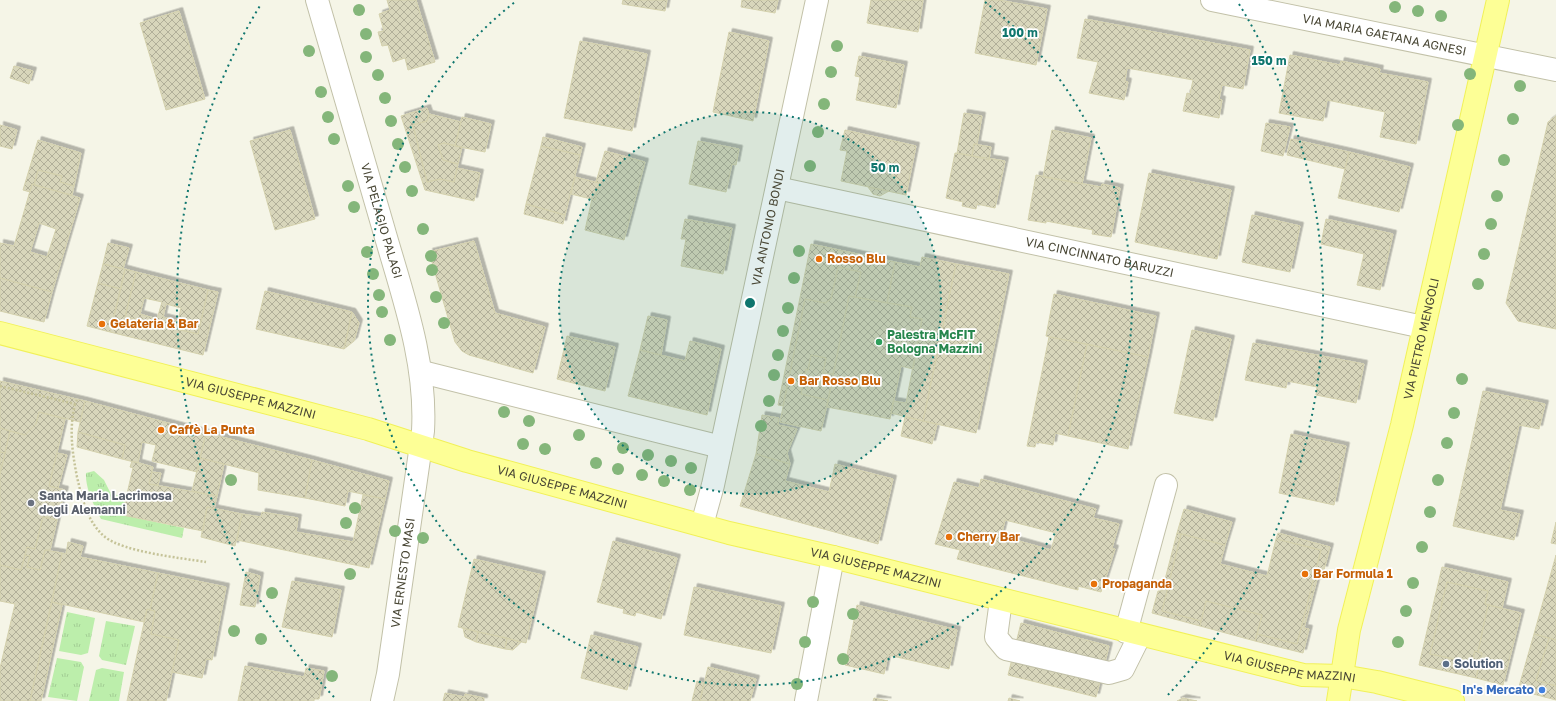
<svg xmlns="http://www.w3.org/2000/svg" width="1556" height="701" font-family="'Golos Text',sans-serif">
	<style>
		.grass { fill: url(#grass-tufts) }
		.building { fill: url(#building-cross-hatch); stroke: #d4d1ad; fill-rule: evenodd; filter: url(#shadow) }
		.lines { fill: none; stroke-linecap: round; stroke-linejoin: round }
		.minor-casing { stroke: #c2c1a8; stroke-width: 24 }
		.major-casing { stroke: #f1f159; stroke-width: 24 }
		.path { stroke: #c5c398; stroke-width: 2.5; stroke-dasharray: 2 2; stroke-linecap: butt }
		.minor { stroke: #fff; stroke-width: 22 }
		.major { stroke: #fdff96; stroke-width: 22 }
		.tree { fill: #84b67a }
		.ring { fill: none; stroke: #0f766e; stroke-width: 2; stroke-dasharray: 2 4 }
		.food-dot { fill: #e8710a; stroke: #fff; stroke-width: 1.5 }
		.leisure-dot { fill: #2e9e5b; stroke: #fff; stroke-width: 1.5 }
		.worship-dot { fill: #6b7280; stroke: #fff; stroke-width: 1.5 }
		.service-dot { fill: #5c6f8a; stroke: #fff; stroke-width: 1.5 }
		.shop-dot { fill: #3f7fe0; stroke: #fff; stroke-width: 1.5 }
		.labels { text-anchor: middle; stroke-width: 3.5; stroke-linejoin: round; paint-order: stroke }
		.street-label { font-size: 12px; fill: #494735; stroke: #fff }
		.food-label { font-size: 12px; font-weight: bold; fill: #c56008; stroke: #fff; text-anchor: start }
		.leisure-label { font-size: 12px; font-weight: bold; fill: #27864d; stroke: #fff; text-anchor: start }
		.worship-label { font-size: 12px; font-weight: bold; fill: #5b616d; stroke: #fff; text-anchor: start }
		.service-label { font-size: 12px; font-weight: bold; fill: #4e5e75; stroke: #fff; text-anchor: start }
		.shop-label { font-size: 12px; font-weight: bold; fill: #366cbe; stroke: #fff; text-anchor: end }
		.centre { fill: #0f766e; stroke: #fff; stroke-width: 2 }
		.ring-label { font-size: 12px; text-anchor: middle; font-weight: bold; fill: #0f766e; stroke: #fff; stroke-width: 3.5; stroke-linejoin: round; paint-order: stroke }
	</style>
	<defs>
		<pattern id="grass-tufts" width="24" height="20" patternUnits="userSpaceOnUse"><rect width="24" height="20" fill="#bceeab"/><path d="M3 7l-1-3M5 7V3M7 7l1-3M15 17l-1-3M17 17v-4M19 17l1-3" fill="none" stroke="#a3cd94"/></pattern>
		<pattern id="building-cross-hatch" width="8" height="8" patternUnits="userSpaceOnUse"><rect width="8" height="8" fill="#d8d6bb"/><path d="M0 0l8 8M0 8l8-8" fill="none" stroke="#b1af99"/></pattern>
		<filter id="shadow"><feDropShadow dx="3.5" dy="-3.5" stdDeviation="0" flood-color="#0004"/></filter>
	</defs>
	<rect width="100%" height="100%" fill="#f5f5e7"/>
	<!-- grass -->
	<path class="grass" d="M94 471 104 480 110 492 126 499 122 515 184 528 182 538 101 519C94 506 85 488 86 473Z
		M67 612 95 618 88 653 81 655 59 651Z
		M106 621 135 626 126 665 102 660 99 656Z
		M57 658 81 662 84 667 77 701 48 697Z
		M102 668 124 672 119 701H89L96 670Z"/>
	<!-- building -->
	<path class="building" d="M387 0H416L435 62 408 70 405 58 393 62 388 45 382 46 378 32 384 31 379 14 390 10Z
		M623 0H667L665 11 622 4Z
		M742 0H778L775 13 741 7Z
		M871 0H923L918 32 867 23Z
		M985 0H999L1047 9 1036 65 975 53Z
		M179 11 205 99 166 110 140 23Z
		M1085 19 1250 50 1243 89 1222 85 1219 99 1222 100 1219 118 1183 111 1187 93 1190 94 1193 80 1127 68 1125 81 1128 82 1124 100 1089 93 1098 62 1077 58Z
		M729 32 769 41 753 121 713 112Z
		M580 41 647 54 632 131 564 118Z
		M1290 55 1340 65 1341 61 1380 69 1379 73 1428 82 1416 144 1380 137 1385 112 1327 100 1323 121 1279 113Z
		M859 56 904 65 896 108 856 100 860 77 855 76Z
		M14 66 33 71 29 84 10 78Z
		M427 108 429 114 427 121 413 125 427 182 440 179 454 182 457 168 480 173 474 201 425 190 401 116Z
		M964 113 982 116 977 144H974L972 156 957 153Z
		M429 114 461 122 455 146 444 143 438 145 443 160 458 164 454 182 440 179 427 182 413 125 427 121Z
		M1556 116V329L1518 321 1506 303 1548 122Z
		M462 117 491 124 485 152 455 146Z
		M1266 123 1290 127 1283 156 1261 151Z
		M0 125 17 130 12 149 0 146Z
		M290 130 315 219 275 230 250 141Z
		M845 130 916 146 906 195 841 181 847 151 840 150Z
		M1052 130 1091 138 1082 184 1043 177Z
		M543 137 582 147 580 155 541 146Z
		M1291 139 1349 152 1345 169 1287 155Z
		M38 140 81 153 74 186 60 182 62 176 38 170 34 185 32 184 30 192 23 190Z
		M698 141 739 149 736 165 732 164 726 192 689 184Z
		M444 143 462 147 458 164 443 160 438 145Z
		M974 144 991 147 989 160 972 156Z
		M541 146 580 155 565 215 526 204Z
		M605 151 645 162 624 240 585 230 592 199 595 200 599 183 596 182Z
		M1349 152 1410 167 1399 212 1338 198Z
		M955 153 1005 161 995 208 977 204 976 209 962 206 963 202 946 198Z
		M38 170 62 176 60 182 74 186 72 195 34 185Z
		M1149 173 1231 190 1217 259 1135 242Z
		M1036 175 1101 187 1102 184 1120 188 1111 237 1092 234 1093 230 1046 221V223L1028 220Z
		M575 177 599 183 595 200 571 194Z
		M32 184 80 198 52 292 0 278V243L14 246ZM39 223 56 229 47 257 30 252Z
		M868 187 889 191 880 196 873 194Z
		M526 204 565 215 563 224 524 214Z
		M1252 215 1300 226 1290 272 1242 262Z
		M685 219 732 228 723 274 681 266 686 239H681Z
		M1326 219 1393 234 1380 290 1357 285 1364 254 1321 244Z
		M474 241 495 313 545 327 533 373 469 355 462 351 455 342 429 252Z
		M108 243 129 248 123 269 103 264Z
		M811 244 895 262 887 303 855 297 861 272 838 267 831 299 825 303 805 299 783 406 778 405Z
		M922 257 956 264 923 421 891 413 893 401 906 403 922 319 910 317 912 307 887 303 895 262 920 267Z
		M103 264 125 269 121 289 98 283Z
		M956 264 1009 274 976 433 923 421Z
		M838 267 861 272 855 297 849 296 833 374 823 373 826 358 811 355 808 370 806 369 801 394 828 400 821 431 780 422 805 299 825 303 831 299Z
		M125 269 136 272 125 317 198 334 208 290 218 292 203 355 110 332Z
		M136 272 208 290 198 334 125 317ZM144 298 162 302 157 319 140 314ZM166 304 181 308 178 321 163 317Z
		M0 278 52 292 44 322 0 311Z
		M98 283 121 289 110 332 87 326Z
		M265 291 352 312 344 349 256 329Z
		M1054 294 1156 316 1148 357 1046 336Z
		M849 296 912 307 910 317 922 319 913 369 901 366 890 419 827 407Z
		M352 312 359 323 354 341 344 349Z
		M648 316 667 320 661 355 640 350Z
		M1192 330 1231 339 1213 421 1174 413Z
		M567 336 615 347 605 391 557 379Z
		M1049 337 1087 344 1068 436 1055 433 1053 445 1036 442 1035 447 1027 446Z
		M690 341 721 349 707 415 628 396 640 350 685 361Z
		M1253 343 1364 364 1356 403 1316 395 1317 387 1287 381 1286 388 1245 380Z
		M1087 344 1148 357 1128 449 1068 436Z
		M811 355 826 358 823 373 833 374 828 400 801 394 806 369 808 370Z
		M0 381 85 401 80 422 39 412 36 424 25 435 0 428Z
		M1483 391 1545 404 1539 429 1519 425 1500 510 1520 514 1514 540 1453 526Z
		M85 401 206 433 197 472 152 461 156 445 142 442 138 463 122 459 125 445 78 432Z
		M39 412 65 419 49 486 65 490 57 520 43 517 35 549 27 547 21 570 0 565V474L10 431 25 435 36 424Z
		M762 415 779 418 778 425 797 429 787 453 790 464 756 454Z
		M905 417 937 424 932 444 901 436Z
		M0 428 10 431 5 453 0 452Z
		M78 432 125 445 122 459 77 447Z
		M206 433 312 460 305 498 258 490 259 473 200 458Z
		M1291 434 1346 446 1334 505 1279 493Z
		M0 452 5 453 0 474Z
		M57 453 67 455 58 488 49 486Z
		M756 454 790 464 785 481 829 492 835 464 893 479 878 544 740 506Z
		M200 458 224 464 217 496 192 491Z
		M312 460 389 481 385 499 348 491 345 506 305 498Z
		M132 461 153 467 149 484 217 496 214 509 207 507 203 531 122 515 133 468 130 467Z
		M152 472 161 473 158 485 149 484Z
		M981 479 1096 509 1093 518 1119 524 1112 548 1115 549 1101 592 1078 586V590L957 559 960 550 935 544 954 482 979 488ZM1005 520 1056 533 1051 550 1001 536Z
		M363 495 385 499 369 568 237 540 242 514 261 517 262 512 298 518 296 532 353 542Z
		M207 507 242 514 235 546 201 537Z
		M1184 509 1232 522 1225 545 1177 533Z
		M43 517 57 520 50 550H45L40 570 27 567 30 556 25 555 27 547 35 549Z
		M1556 522V544L1551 543Z
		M1177 533 1181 534 1162 611 1201 621 1200 626 1152 613 1158 591H1162Z
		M1278 533 1330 547 1324 570 1320 568 1304 628 1309 629 1303 653 1255 641 1257 634 1297 644 1321 550 1276 539Z
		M1181 534 1225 545 1220 564 1267 576 1276 539 1321 550 1297 644 1257 634 1262 615 1206 601 1201 621 1162 611Z
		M613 541 677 558 661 619 636 612 635 616 623 613 624 609 597 602Z
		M68 542 83 546 80 557 158 573 150 610 147 609 144 622 52 602 62 553 66 554Z
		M45 550 62 553 30 701H0V668L15 604 0 601V565L21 570 25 555 30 556 27 567 40 570Z
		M1556 555V640L1534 634Z
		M474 559 542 575 526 643 458 627Z
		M1442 567 1508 582 1502 608 1485 604 1488 591 1447 582 1430 654 1455 659 1454 663 1471 667 1475 651 1482 653 1476 678 1419 665Z
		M246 572 260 576 255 607 240 605Z
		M158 573 226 587 212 660 206 659 202 678 172 672 179 640 151 634 155 611 150 610Z
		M292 581 341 590 332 637 282 627Z
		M1447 582 1488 591 1485 604 1488 605 1478 652 1475 651 1471 667 1454 663 1455 659 1430 654Z
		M694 587 781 606 771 653 684 635Z
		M1206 601 1262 615 1255 641 1200 626Z
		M52 602 62 605 41 701H30Z
		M857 605 957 630 949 669 888 655 884 674 845 665Z
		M1488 605 1521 613 1503 685 1476 678 1482 653 1478 652Z
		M147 609 155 611 151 634 179 640 166 701H127Z
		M1021 623 1109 646 1096 697 1008 675Z
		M463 628 478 632 476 642 465 637Z
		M478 632 507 638 505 649 476 642Z
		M1534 634 1549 638 1536 680 1556 686V700L1518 690Z
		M591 635 638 647 627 690 581 678Z
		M507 638 521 642 513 650 505 649Z
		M1549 638 1556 640V686L1536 680Z
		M245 666 304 677 306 668 324 671 319 699H314V701H238Z
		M708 667 756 679 750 701H700Z
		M697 681 704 683 700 701H692Z
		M445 693 465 697V694L484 698V701H443Z
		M874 698 888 701H873Z
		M1009 698 1020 701H1008Z
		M1183 698 1197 701H1177Z"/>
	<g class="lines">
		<defs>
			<g id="minor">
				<path id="s1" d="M317 0C339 76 361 151 383 227 402 294 427 361 423 431L388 674 382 701"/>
				<path id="s2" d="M1212 0 1556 70"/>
				<path id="s3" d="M777 188 1423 327"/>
				<path d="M422 372 721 447"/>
				<path id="s4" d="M702 525 713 485 817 0"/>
				<path d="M1001 600 996 637 1006 649 1109 673 1123 669 1140 635"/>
				<path d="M1126 632 1166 485"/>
				<path d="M806 701 833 557"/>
			</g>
			<g id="major">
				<path id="s5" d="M0 333 368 429 467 461 729 533 833 557 1303 675 1342 676 1377 682 1453 701"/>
				<path id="s6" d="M1338 701 1349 630 1402 425 1498 0"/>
			</g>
		</defs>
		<!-- minor casing -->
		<use href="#minor" class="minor-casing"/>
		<!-- major casing -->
		<use href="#major" class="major-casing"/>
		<!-- path -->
		<path class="path" d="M0 386 75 404 77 400
			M75 404C69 429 72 451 77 477 82 498 87 522 105 537 124 552 181 558 206 562"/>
		<!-- minor -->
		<use href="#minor" class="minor"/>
		<!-- major -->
		<use href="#major" class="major"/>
	</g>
	<!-- trees -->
	<g class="tree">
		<circle cx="1395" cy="7" r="6"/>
		<circle cx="359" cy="10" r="6"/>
		<circle cx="1418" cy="11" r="6"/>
		<circle cx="1441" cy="16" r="6"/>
		<circle cx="366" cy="34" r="6"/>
		<circle cx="837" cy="46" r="6"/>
		<circle cx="309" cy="51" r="6"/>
		<circle cx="366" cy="57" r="6"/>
		<circle cx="831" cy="72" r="6"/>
		<circle cx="1470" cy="74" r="6"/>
		<circle cx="378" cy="75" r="6"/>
		<circle cx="1520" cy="86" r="6"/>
		<circle cx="321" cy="92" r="6"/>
		<circle cx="385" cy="98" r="6"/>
		<circle cx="824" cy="104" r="6"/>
		<circle cx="328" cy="117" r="6"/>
		<circle cx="1513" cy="119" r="6"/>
		<circle cx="391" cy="121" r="6"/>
		<circle cx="1458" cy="125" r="6"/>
		<circle cx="818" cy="132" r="6"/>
		<circle cx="334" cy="139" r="6"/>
		<circle cx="398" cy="144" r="6"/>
		<circle cx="1504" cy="160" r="6"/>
		<circle cx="810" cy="166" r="6"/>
		<circle cx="405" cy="167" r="6"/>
		<circle cx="348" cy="186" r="6"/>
		<circle cx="412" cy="191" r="6"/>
		<circle cx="1497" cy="196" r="6"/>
		<circle cx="354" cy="207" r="6"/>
		<circle cx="1491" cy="224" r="6"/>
		<circle cx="423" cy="229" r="6"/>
		<circle cx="799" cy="251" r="6"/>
		<circle cx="367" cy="252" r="6"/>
		<circle cx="1484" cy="254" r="6"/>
		<circle cx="431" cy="256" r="6"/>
		<circle cx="432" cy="270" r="6"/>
		<circle cx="373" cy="274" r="6"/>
		<circle cx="794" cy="278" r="6"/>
		<circle cx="1478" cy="284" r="6"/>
		<circle cx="379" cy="295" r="6"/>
		<circle cx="436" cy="297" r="6"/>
		<circle cx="788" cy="308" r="6"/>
		<circle cx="382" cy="312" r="6"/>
		<circle cx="444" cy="323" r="6"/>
		<circle cx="783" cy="331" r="6"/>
		<circle cx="390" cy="340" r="6"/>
		<circle cx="778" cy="355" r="6"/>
		<circle cx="774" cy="375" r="6"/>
		<circle cx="1462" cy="379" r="6"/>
		<circle cx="769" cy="401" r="6"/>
		<circle cx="504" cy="412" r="6"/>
		<circle cx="1454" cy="413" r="6"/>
		<circle cx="529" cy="421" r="6"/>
		<circle cx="761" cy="426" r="6"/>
		<circle cx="579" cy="435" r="6"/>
		<circle cx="1447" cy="443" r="6"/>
		<circle cx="523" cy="444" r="6"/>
		<circle cx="623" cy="448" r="6"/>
		<circle cx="545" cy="449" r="6"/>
		<circle cx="648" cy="455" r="6"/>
		<circle cx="671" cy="461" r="6"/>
		<circle cx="596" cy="463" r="6"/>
		<circle cx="691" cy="468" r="6"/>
		<circle cx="618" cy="469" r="6"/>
		<circle cx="642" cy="475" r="6"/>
		<circle cx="231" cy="480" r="6"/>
		<circle cx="1438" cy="480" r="6"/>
		<circle cx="664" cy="481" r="6"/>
		<circle cx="690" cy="490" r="6"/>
		<circle cx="355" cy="508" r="6"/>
		<circle cx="1430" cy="512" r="6"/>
		<circle cx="346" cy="523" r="6"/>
		<circle cx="395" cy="531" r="6"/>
		<circle cx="423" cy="538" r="6"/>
		<circle cx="1422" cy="547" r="6"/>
		<circle cx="350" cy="574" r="6"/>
		<circle cx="1413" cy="583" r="6"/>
		<circle cx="272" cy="593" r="6"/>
		<circle cx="813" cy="602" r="6"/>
		<circle cx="1406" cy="611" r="6"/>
		<circle cx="853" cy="614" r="6"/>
		<circle cx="234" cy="631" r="6"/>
		<circle cx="261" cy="639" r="6"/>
		<circle cx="805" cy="642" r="6"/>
		<circle cx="1398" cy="642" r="6"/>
		<circle cx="843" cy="659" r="6"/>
		<circle cx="332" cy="676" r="6"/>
		<circle cx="797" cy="684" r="6"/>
	</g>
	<!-- distance rings -->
	<circle cx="750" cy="303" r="191" fill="#0f766e" fill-opacity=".12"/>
	<g class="ring">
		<circle cx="750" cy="303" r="191"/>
		<path d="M985 2A382 382 0 1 1 515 2"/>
		<path d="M334 697A573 573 0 0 1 261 4M1239 4A573 573 0 0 1 1166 697"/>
	</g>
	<!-- markers -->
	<g class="food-dot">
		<circle cx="819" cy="259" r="4"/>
		<circle cx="102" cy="324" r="4"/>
		<circle cx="791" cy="381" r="4"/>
		<circle cx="161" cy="430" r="4"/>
		<circle cx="949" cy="537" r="4"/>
		<circle cx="1305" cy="574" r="4"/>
		<circle cx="1094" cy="584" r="4"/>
	</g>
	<circle class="leisure-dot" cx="879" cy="342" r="4"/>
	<circle class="worship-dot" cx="31" cy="503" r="4"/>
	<circle class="service-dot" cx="1446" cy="664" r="4"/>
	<circle class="shop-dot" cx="1542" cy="690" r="4"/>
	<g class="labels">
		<!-- street labels -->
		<g class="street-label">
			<text dy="4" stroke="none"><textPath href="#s2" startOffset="176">VIA MARIA GAETANA AGNESI</textPath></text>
			<text dy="4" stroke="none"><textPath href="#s1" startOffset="230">VIA PELAGIO PALAGI</textPath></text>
			<text dy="4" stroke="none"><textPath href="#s4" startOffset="305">VIA ANTONIO BONDI</textPath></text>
			<text dy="4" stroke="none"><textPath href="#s3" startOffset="330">VIA CINCINNATO BARUZZI</textPath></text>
			<text dy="4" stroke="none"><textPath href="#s6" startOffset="372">VIA PIETRO MENGOLI</textPath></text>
			<text dy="4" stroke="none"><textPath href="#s5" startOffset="259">VIA GIUSEPPE MAZZINI</textPath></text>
			<text dy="4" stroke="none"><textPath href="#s5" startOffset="583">VIA GIUSEPPE MAZZINI</textPath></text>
			<text dy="4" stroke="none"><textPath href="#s5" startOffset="907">VIA GIUSEPPE MAZZINI</textPath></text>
			<text transform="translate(403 573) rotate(-82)" y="4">VIA ERNESTO MASI</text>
			<text dy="4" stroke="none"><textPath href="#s5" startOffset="1333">VIA GIUSEPPE MAZZINI</textPath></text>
		</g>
		<!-- food labels -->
		<g class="food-label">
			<text x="827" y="263">Rosso Blu</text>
			<text x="110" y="328">Gelateria &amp; Bar</text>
			<text x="799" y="385">Bar Rosso Blu</text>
			<text x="169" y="434">Caffè La Punta</text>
			<text x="957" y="541">Cherry Bar</text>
			<text x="1313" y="578">Bar Formula 1</text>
			<text x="1102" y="588">Propaganda</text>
		</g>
		<!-- leisure labels -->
		<g class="leisure-label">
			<text x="887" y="339">Palestra McFIT<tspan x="887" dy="14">Bologna Mazzini</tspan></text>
		</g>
		<!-- worship labels -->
		<g class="worship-label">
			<text x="39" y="500">Santa Maria Lacrimosa<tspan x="39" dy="14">degli Alemanni</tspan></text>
		</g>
		<!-- service labels -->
		<g class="service-label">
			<text x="1454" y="668">Solution</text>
		</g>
		<!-- shop labels -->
		<g class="shop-label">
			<text x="1534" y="694">In's Mercato</text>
		</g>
	</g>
	<circle cx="750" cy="303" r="6" class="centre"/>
	<g class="ring-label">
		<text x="1020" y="37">100 m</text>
		<text x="1269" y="65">150 m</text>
		<text x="885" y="172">50 m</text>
	</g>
</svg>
